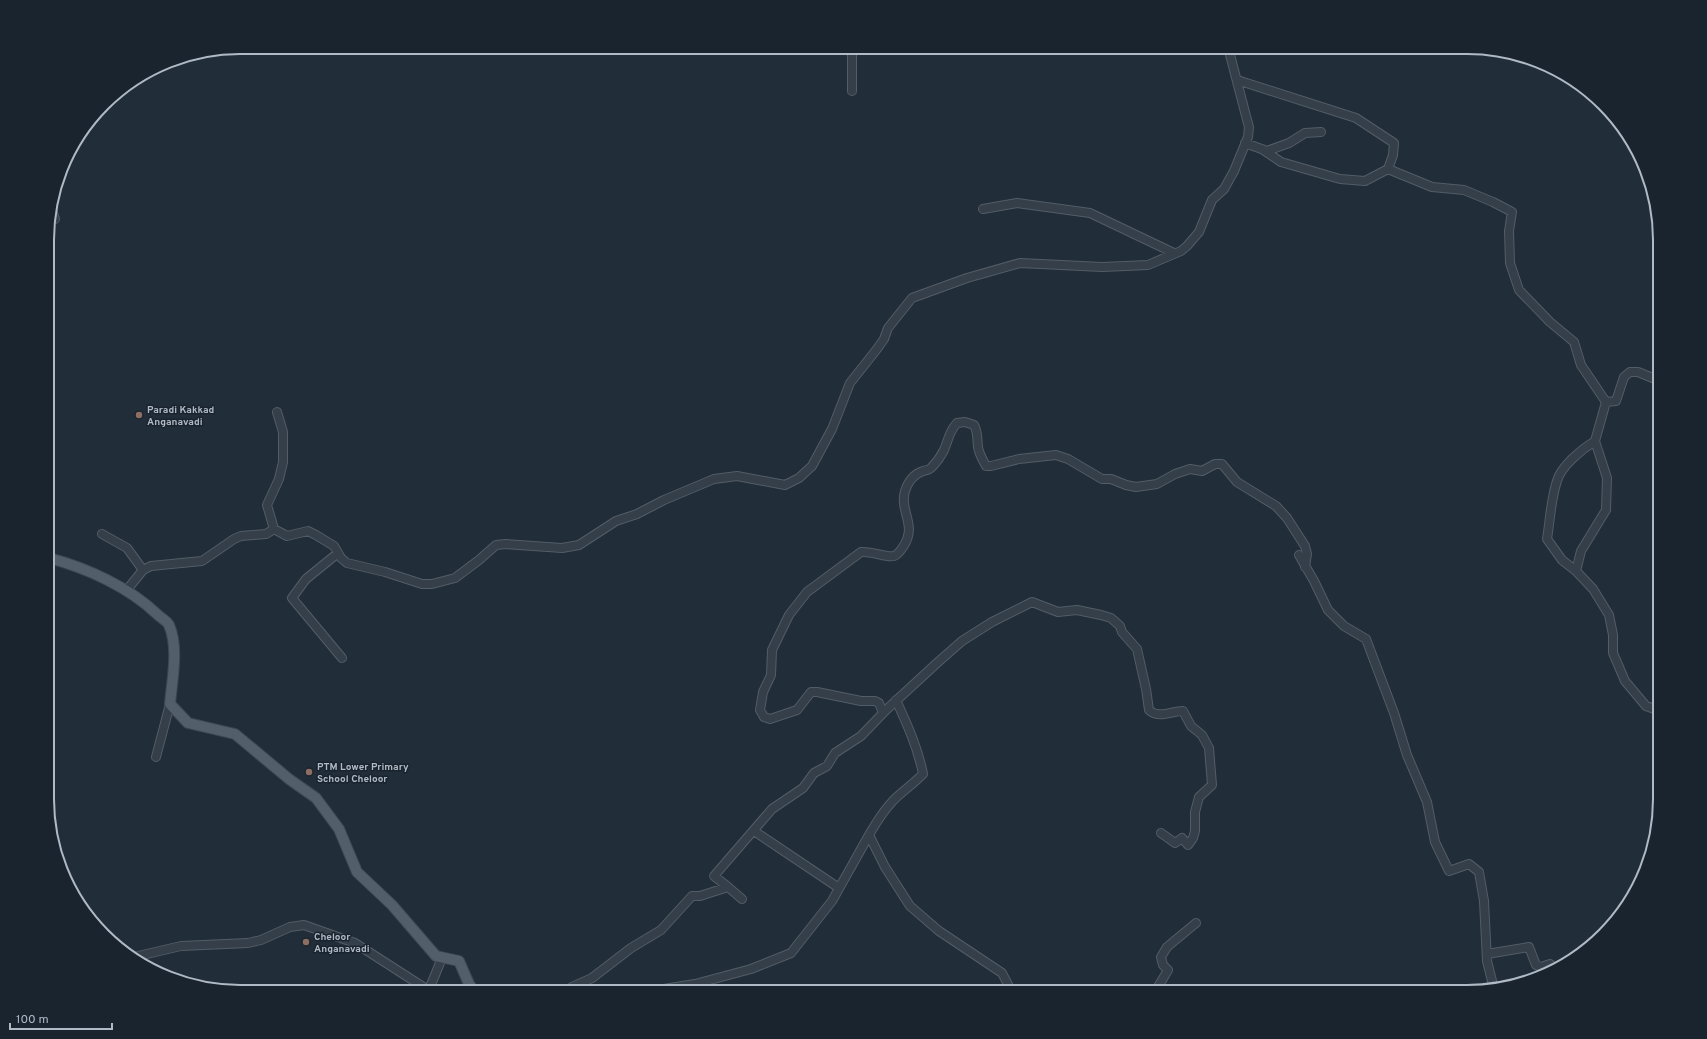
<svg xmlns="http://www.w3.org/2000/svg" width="1707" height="1039" font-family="Overpass,sans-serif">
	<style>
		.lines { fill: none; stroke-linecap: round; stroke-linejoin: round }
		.minor-casing { stroke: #525d67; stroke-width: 10 }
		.major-casing { stroke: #3e4853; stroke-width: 12 }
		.minor { stroke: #343f4a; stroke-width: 8 }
		.major { stroke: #525e6a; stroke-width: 10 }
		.education-dot { fill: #8d6e63; stroke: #1a242e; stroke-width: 1.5 }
		.labels { text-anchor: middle; stroke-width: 3; stroke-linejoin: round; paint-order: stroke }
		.poi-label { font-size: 10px; font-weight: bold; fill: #afbac6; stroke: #1a242e; text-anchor: start }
		.rim { fill: none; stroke: #afbac6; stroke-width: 2 }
	</style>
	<rect width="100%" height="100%" fill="#212d39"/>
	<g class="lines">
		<defs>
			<path id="minor" d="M1237 80 1356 118 1394 143 1393 155 1388 169 1432 187 1464 190 1493 202 1512 212 1509 231 1510 263 1519 290 1550 322 1574 342 1581 365 1606 402 1595 441 1607 478 1606 510 1581 551 1576 571 1593 589 1609 615 1613 635V653L1625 681 1646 706 1660 711
				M852 91V47
				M1245 143 1267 151 1289 143 1305 133 1321 132
				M1262 149 1281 162 1340 179 1365 181 1388 169
				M51 208 55 219
				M983 209 1017 203 1090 213 1174 253
				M1606 402 1616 401 1624 377 1630 372H1638L1660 381
				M274 529 267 505 279 479 283 462V432L277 412
				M102 534 127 548 143 570
				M338 553 306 579 292 598 342 658
				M1299 555 1314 581 1328 610 1344 626 1366 639 1394 713 1407 755 1427 802 1435 842 1449 871 1469 864 1479 872 1484 901 1487 961 1494 989
				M1576 571 1562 560 1547 539C1550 521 1551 498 1557 481 1561 466 1582 449 1595 441
				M126 591 143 570 151 566 202 561 234 539 241 536 266 534 274 529 287 536 308 531 316 535 334 546 341 558 347 563 385 572 422 584H432L455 578 479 560 496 545 506 544 562 548 579 545 616 521 637 514 664 500 714 479 737 476 785 485 799 478 812 466 832 429 850 383 877 349 884 339 888 328 912 298 967 278 1020 263 1102 267 1148 265 1181 251 1187 246 1199 232 1212 200 1224 189 1234 171 1248 137 1249 127 1246 116 1228 47
				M883 713 879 703 875 701H861L817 692H811L797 710 770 719 764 717 760 710 763 692 771 675 772 650 789 615 807 592 861 552C873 551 886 558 894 556 897 555 901 550 903 547 918 525 899 512 905 491 908 482 914 474 923 471 926 470 929 470 931 468 936 463 941 456 944 450 949 439 948 433 957 423L965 422 974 425C978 432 977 438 978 447 979 454 983 460 986 466H991L1019 459 1056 455 1068 459 1102 479H1111L1126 485 1136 487 1157 484 1175 474 1190 469 1202 471 1215 464H1222L1237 482 1276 506 1287 518 1305 546 1307 554 1305 567
				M156 757 170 704
				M754 831 839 888
				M869 835C877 821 886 806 899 795 907 788 915 782 923 774 918 748 907 724 896 700
				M728 887 714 876 772 809 803 788 814 773 827 766 835 753 861 736 886 710 937 663 962 641 992 622 1032 602 1058 612 1077 610 1101 615 1111 618 1120 626 1122 632 1137 649 1146 689 1149 710C1158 719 1172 711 1183 711L1191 726 1202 735 1209 748 1212 785 1199 797 1195 812V831L1193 838 1188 845 1182 838 1175 843 1161 833
				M1487 954 1529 947 1536 965 1541 967 1550 964 1556 969
				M134 957 181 946 248 943 261 940 290 927 304 925 355 943 428 990
				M428 992 442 958
				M568 992 572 987 592 978 631 948 661 930 692 896H700L728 887 742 899
				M645 992 695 984 751 969 791 953 832 901 869 835 885 867 910 906 939 931 1002 973 1012 992
				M1155 992 1168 970 1163 965 1161 957 1167 947 1196 923"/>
			<path id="major" d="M49 558C87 568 129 587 158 615 161 618 167 621 169 625 179 648 172 680 170 704L188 723 235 734 289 779 316 798 339 829 357 872 392 905 436 956 459 961 469 984 475 992"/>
		</defs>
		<!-- minor casing -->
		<use href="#minor" class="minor-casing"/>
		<!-- major casing -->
		<use href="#major" class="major-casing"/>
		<!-- minor -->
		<use href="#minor" class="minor"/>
		<!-- major -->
		<use href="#major" class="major"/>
	</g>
	<!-- markers -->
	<g class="education-dot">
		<circle cx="139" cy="415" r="4"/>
		<circle cx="309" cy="772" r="4"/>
		<circle cx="306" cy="942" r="4"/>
	</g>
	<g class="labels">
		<!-- poi labels -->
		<g class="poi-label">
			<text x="147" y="413">Paradi Kakkad<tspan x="147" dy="12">Anganavadi</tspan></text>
			<text x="317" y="770">PTM Lower Primary<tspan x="317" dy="12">School Cheloor</tspan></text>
			<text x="314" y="940">Cheloor<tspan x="314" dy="12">Anganavadi</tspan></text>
		</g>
	</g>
	<!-- crop -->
	<path d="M0 0H1707V1039H0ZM240 54H1467A186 186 0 0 1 1653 240V799A186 186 0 0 1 1467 985H240A186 186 0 0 1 54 799V240A186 186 0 0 1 240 54Z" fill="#1a242e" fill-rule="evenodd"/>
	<path class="rim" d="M240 54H1467A186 186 0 0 1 1653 240V799A186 186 0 0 1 1467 985H240A186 186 0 0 1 54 799V240A186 186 0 0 1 240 54Z"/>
	<!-- scale -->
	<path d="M10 1023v6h102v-6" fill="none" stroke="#afbac6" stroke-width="2"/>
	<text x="16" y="1023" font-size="12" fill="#afbac6" stroke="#1a242e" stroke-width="3" paint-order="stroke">100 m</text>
</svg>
